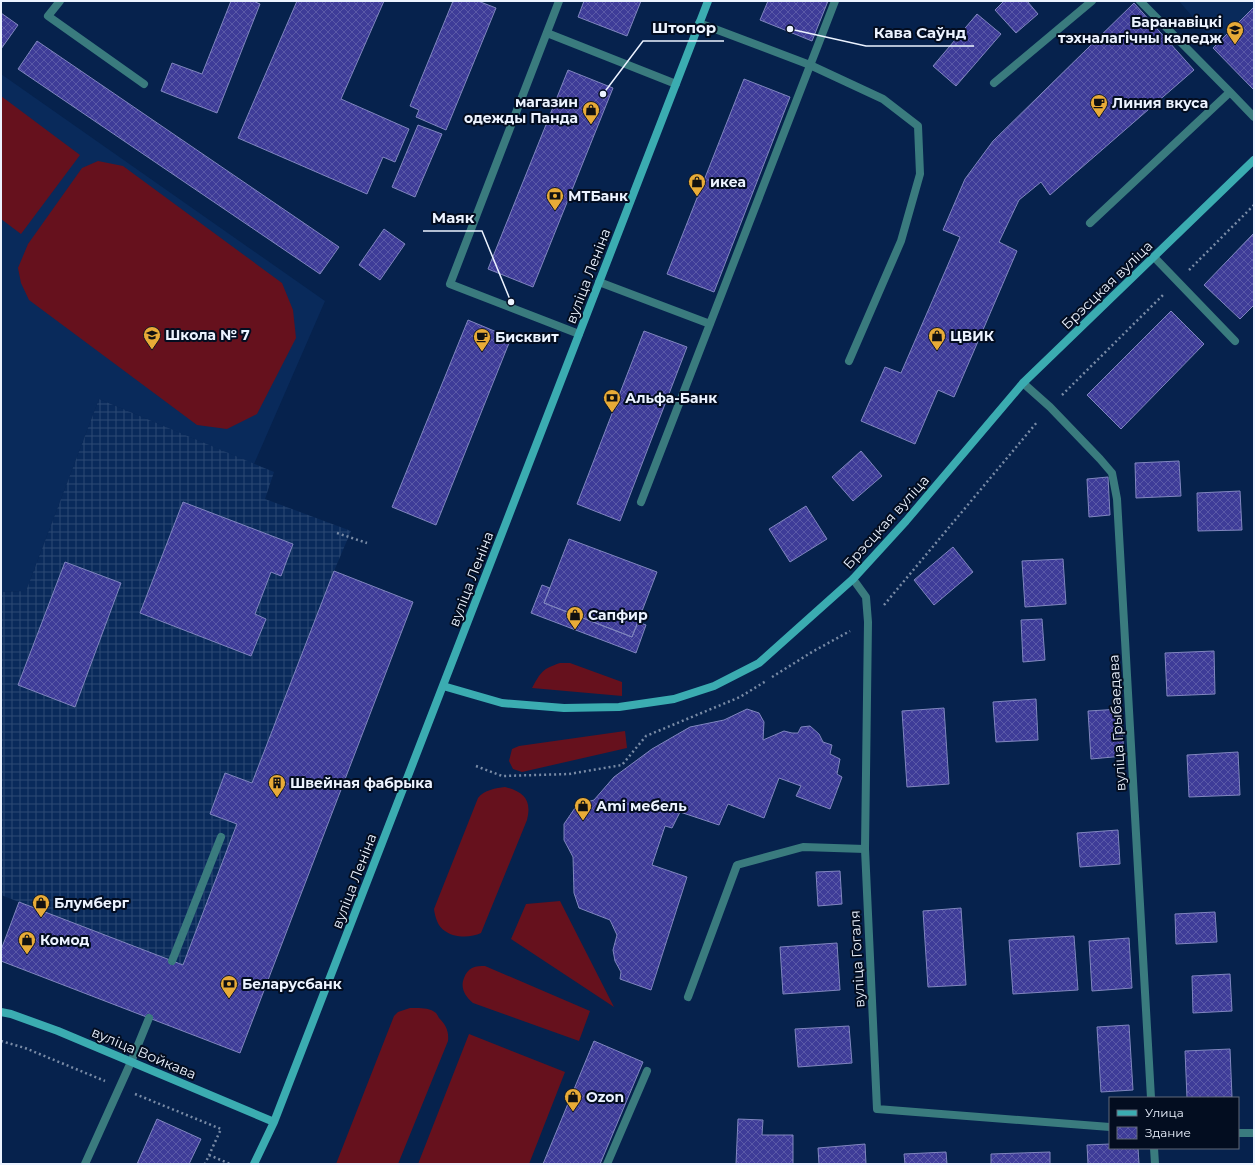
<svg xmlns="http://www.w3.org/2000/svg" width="1255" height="1165" font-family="Montserrat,sans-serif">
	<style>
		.built { fill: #092a5b }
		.industrial { fill: url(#industrial-grid) }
		.grass { fill: #66111d }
		.building { fill: url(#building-cross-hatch); stroke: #8086bf }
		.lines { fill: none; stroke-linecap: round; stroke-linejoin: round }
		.path { stroke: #798ba6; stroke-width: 2.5; stroke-dasharray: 2 3; stroke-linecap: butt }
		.service { stroke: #3a7b7e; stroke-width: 8 }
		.minor { stroke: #3a7b7e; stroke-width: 8 }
		.secondary { stroke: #3bacb1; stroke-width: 8 }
		.labels { text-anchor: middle; stroke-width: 4; stroke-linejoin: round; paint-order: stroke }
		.poi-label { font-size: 14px; font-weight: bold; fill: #ecf3ff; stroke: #030d20; text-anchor: start }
		.street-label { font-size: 14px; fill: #ecf3ff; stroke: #030d20 }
		.leader { fill: none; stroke: #ecf3ff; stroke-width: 1.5 }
		.callout-dot { fill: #ecf3ff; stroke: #030d20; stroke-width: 1.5 }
		.callout-label { font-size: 15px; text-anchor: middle; font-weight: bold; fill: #ecf3ff; stroke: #030d20; stroke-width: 4; stroke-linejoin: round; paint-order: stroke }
	</style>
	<defs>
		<pattern id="industrial-grid" width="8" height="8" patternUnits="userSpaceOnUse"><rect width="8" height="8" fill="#092a5b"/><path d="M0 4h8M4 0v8" fill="none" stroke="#2d4974"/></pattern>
		<pattern id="building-cross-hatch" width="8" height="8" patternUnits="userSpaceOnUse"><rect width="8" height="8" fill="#3e3c98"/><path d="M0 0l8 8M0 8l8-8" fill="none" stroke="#5a59a7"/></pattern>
	</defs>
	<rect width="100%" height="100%" fill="#06224d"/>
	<!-- built -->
	<path class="built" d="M1179 1H1254V89Z
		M1 74 325 301 254 464 99 399 26 591 1 592Z"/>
	<!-- industrial -->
	<path class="industrial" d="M99 399 274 472 265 499 351 531 334 571 183 965 1 895V592L26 591Z"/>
	<!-- grass -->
	<path class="grass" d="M1 96 80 155 21 234 1 219Z
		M98 161 123 166 282 283 293 310 296 338 257 414 227 429 197 425 29 300 21 283 18 268 28 244 82 168Z
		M560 663H570L622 682V696L532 688C541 672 542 669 560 663Z
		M625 731 627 748 522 772 513 769 509 761 512 749 519 746Z
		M505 787C524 792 532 800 527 820L481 933C471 938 454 938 445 931 438 927 435 917 434 909L478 798C484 790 496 788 505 787Z
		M560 901 614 1007 511 939 526 904Z
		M485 966 590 1011 579 1041 473 1003C465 996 460 988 464 978 466 973 468 970 472 968 476 966 481 966 485 966Z
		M410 1008C418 1008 429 1007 436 1013 437 1014 438 1016 439 1018 446 1025 449 1031 448 1041L398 1164H336L394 1016 398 1012Z
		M469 1034 565 1072 529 1164H418Z"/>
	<!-- building -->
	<path class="building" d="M231 1H253L260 4 217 113 161 91 172 63 202 74Z
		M297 1H384L341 99 409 129 395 162 383 157 367 194 238 138Z
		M453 1H478L496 8 446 130 416 117 419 110 410 106Z
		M584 1H641L627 36 578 17Z
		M768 1H828L812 41 760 20Z
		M1004 1H1027L1038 14 1016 33 995 10Z
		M1134 3 1194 70 1050 195 1041 182 1019 200 999 242 1017 251 954 397 938 390 915 444 861 421 885 367 901 373 960 237 943 230 965 179 993 141Z
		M1254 7V90L1213 48Z
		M1 13 18 25 1 49Z
		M977 14 1001 34 956 86 933 66Z
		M37 41 339 247 320 274 18 69Z
		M568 70 613 88 533 287 488 269Z
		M744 79 790 97 714 292 667 274Z
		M418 125 442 134 415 197 392 187Z
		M384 229 405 244 380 280 359 265Z
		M1254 233V305L1240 319 1204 285Z
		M1171 311 1204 344 1121 429 1087 395Z
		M468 320 511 338 436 525 392 507Z
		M644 331 687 347 620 521 577 504Z
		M861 451 882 476 853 501 832 477Z
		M1179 461 1181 496 1136 498 1135 463Z
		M1108 477 1110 515 1089 517 1087 479Z
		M1240 491 1242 530 1198 531 1197 493Z
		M183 502 293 544 281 576 271 572 255 614 266 619 251 656 140 613Z
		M806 506 827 539 790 562 769 529Z
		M569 539 657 572 632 637 544 603Z
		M953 547 973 572 934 605 914 580Z
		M1063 559 1066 604 1025 607 1022 561Z
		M65 562 121 583 75 707 18 685Z
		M334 571 413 602 240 1053 1 961V950L19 902 183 965 237 824 210 814 225 773 252 783Z
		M542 585 550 588 544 603 632 637 638 622 646 625 636 653 531 613Z
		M1042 619 1045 660 1023 662 1021 620Z
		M1214 651 1215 694 1167 696 1165 653Z
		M1036 699 1038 740 996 742 993 702Z
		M944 708 949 784 907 787 902 711Z
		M747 709 759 713 764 722 763 740 784 731 792 733H798L801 727 810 726 819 734 823 742 832 745 830 754 840 759 837 774 842 777 830 809 796 796 801 786 779 778 764 818 728 804 719 825 680 812 672 828 665 826 652 865 687 877 651 990 620 979 621 972 615 961 613 950 617 935 610 920 579 908 574 893 573 857 564 840V824L577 805 594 800 614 777 652 749 690 727 724 720Z
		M1121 709 1124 756 1091 759 1088 711Z
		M1238 752 1240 795 1189 797 1187 755Z
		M1118 830 1120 864 1080 867 1077 833Z
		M840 871 842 904 818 906 816 872Z
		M961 908 966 985 928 987 923 911Z
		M1215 912 1217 942 1176 944 1175 914Z
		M1074 936 1078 990 1013 994 1009 940Z
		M1129 938 1132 988 1092 991 1089 941Z
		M837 943 840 990 783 994 780 947Z
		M1230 974 1232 1011 1193 1013 1192 976Z
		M1129 1025 1133 1090 1101 1092 1097 1027Z
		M849 1026 852 1063 798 1067 795 1029Z
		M594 1041 643 1062 600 1164H543Z
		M1230 1049 1232 1097 1187 1098 1185 1051Z
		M157 1119 201 1139 189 1164H137Z
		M738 1119 763 1120 762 1135H793V1164H736Z
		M865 1144 866 1164H819L818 1148Z
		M1110 1144V1148H1138L1139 1164H1088L1087 1145Z
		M946 1152 947 1164H905L904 1154Z
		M1050 1152V1164H991V1154Z"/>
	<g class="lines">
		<!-- path -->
		<path class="path" d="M1189 270 1254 205
			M1062 395 1165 293
			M337 533 367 543
			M884 605 1038 421
			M772 677 812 652 850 631
			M476 766 502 776 569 774 622 765 646 736 740 697 766 681
			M1 1041 25 1048 105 1081
			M135 1094 221 1129 205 1164
			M209 1155 230 1164"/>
		<!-- service -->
		<path class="service" d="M60 1 48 16 144 84
			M559 1 450 284 579 334
			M1140 1 1230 92
			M699 23 810 65 883 99 918 126 920 174 901 241 849 361
			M547 33 676 84
			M994 83 1092 1
			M1090 223 1230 92 1254 117
			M1154 257 1235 341
			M599 282 710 324
			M641 502 835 1
			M172 961 221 837
			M688 997 737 865 803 847 865 849
			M85 1164 131 1062 149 1018
			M607 1164 647 1071"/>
		<!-- minor -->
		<path class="minor" d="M1023 383 1050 407 1100 459 1112 473 1117 499 1151 1098
			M853 579 866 597 868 622 865 849 877 1109 1110 1127
			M1238 1133H1254
			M1154 1148 1155 1164"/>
		<!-- secondary -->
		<path class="secondary" d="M443 686 502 703 564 708 619 707 674 699 714 686 759 663 853 579 906 521 1023 383 1254 160
			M1 1012 11 1014 58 1031 274 1122
			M254 1164 274 1122 708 1"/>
	</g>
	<!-- icons -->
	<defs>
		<symbol id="university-pin" viewBox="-11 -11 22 30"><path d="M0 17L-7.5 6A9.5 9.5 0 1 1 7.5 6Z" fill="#e8ab37" stroke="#030d20"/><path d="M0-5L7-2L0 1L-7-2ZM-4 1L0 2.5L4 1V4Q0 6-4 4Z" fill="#111"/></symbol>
		<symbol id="cafe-pin" viewBox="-11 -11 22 30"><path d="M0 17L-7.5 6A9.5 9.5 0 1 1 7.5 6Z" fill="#e8ab37" stroke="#030d20"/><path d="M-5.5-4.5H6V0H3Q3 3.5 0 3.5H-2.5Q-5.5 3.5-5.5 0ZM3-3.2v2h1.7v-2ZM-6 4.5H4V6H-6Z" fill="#111"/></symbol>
		<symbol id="shop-pin" viewBox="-11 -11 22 30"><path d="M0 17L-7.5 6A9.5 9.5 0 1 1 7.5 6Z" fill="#e8ab37" stroke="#030d20"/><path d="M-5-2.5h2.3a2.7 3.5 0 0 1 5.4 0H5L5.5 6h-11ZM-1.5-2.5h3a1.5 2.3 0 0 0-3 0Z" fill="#111"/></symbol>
		<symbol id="bank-pin" viewBox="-11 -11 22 30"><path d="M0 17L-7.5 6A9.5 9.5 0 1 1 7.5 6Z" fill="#e8ab37" stroke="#030d20"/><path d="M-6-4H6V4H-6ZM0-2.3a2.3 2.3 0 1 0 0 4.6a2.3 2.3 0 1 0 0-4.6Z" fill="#111"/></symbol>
		<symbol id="school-pin" viewBox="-11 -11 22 30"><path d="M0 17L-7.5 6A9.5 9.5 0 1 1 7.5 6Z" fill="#e8ab37" stroke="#030d20"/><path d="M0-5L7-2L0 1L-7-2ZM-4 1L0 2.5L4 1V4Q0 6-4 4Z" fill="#111"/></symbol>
		<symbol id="building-pin" viewBox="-11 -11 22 30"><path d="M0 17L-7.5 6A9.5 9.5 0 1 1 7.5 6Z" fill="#e8ab37" stroke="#030d20"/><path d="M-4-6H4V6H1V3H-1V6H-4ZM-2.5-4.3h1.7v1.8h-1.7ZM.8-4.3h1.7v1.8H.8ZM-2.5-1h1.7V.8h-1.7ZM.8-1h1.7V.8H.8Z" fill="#111"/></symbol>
	</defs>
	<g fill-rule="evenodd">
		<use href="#university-pin" x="1225" y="20" width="20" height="27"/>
		<use href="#cafe-pin" x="1089" y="93" width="20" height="27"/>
		<use href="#shop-pin" x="581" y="100" width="20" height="27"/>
		<use href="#shop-pin" x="687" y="172" width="20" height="27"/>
		<use href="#bank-pin" x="545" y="186" width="20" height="27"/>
		<use href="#school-pin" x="142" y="325" width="20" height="27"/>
		<use href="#shop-pin" x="927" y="326" width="20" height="27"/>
		<use href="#cafe-pin" x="472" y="327" width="20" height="27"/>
		<use href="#bank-pin" x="602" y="388" width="20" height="27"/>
		<use href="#shop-pin" x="565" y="605" width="20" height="27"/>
		<use href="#building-pin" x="267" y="773" width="20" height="27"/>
		<use href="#shop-pin" x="573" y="796" width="20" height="27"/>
		<use href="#shop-pin" x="31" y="893" width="20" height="27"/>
		<use href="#shop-pin" x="17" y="930" width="20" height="27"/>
		<use href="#bank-pin" x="219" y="974" width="20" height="27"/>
		<use href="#shop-pin" x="563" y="1087" width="20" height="27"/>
	</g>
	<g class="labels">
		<!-- poi labels -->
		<g class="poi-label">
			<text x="1222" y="27" text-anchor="end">Баранавіцкі<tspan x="1222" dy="16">тэхналагічны каледж</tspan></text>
			<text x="578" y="107" text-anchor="end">магазин<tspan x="578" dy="16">одежды Панда</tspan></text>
			<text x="1112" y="108">Линия вкуса</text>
			<text x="710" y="187">икеа</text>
			<text x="568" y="201">МТБанк</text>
			<text x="165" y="340">Школа № 7</text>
			<text x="950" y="341">ЦВИК</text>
			<text x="495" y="342">Бисквит</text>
			<text x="625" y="403">Альфа-Банк</text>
			<text x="588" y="620">Сапфир</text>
			<text x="290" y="788">Швейная фабрыка</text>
			<text x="596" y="811">Аmi мебель</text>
			<text x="54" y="908">Блумберг</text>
			<text x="40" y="945">Комод</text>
			<text x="242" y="989">Беларусбанк</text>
			<text x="586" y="1102">Ozon</text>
		</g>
		<!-- street labels -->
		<g class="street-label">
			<text transform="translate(588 276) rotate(-69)" y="5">вуліца Леніна</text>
			<text transform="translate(1107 285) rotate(-44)" y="5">Брэсцкая вуліца</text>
			<text transform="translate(886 522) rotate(-48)" y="5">Брэсцкая вуліца</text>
			<text transform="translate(471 579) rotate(-69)" y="5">вуліца Леніна</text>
			<text transform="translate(1117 723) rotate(-93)" y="5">вуліца Грыбаедава</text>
			<text transform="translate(354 881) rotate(-69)" y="5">вуліца Леніна</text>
			<text transform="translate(857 959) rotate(-93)" y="5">вуліца Гогаля</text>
			<text transform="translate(144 1053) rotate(23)" y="5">вуліца Войкава</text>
		</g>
	</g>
	<!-- callouts -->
	<path class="leader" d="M603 94L643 41H724M790 29L866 46H974M511 302L482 231H423"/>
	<g class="callout-dot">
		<circle cx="603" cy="94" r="4"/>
		<circle cx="790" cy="29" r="4"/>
		<circle cx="511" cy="302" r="4"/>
	</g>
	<g class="callout-label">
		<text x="684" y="33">Штопор</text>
		<text x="920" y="38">Кава Саўнд</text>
		<text x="453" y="223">Маяк</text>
	</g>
	<!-- border -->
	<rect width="1255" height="1165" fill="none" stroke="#ecf3ff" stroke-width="4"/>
	<!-- legend -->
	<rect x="1109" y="1097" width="130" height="52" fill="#030d20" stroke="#606979"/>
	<rect x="1117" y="1110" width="20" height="6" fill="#3bacb1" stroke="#606979"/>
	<text x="1145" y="1117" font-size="12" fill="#ecf3ff">Улица</text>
	<rect x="1117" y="1127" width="20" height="12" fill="url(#building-cross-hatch)" stroke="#606979"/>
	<text x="1145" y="1137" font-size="12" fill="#ecf3ff">Здание</text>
</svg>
